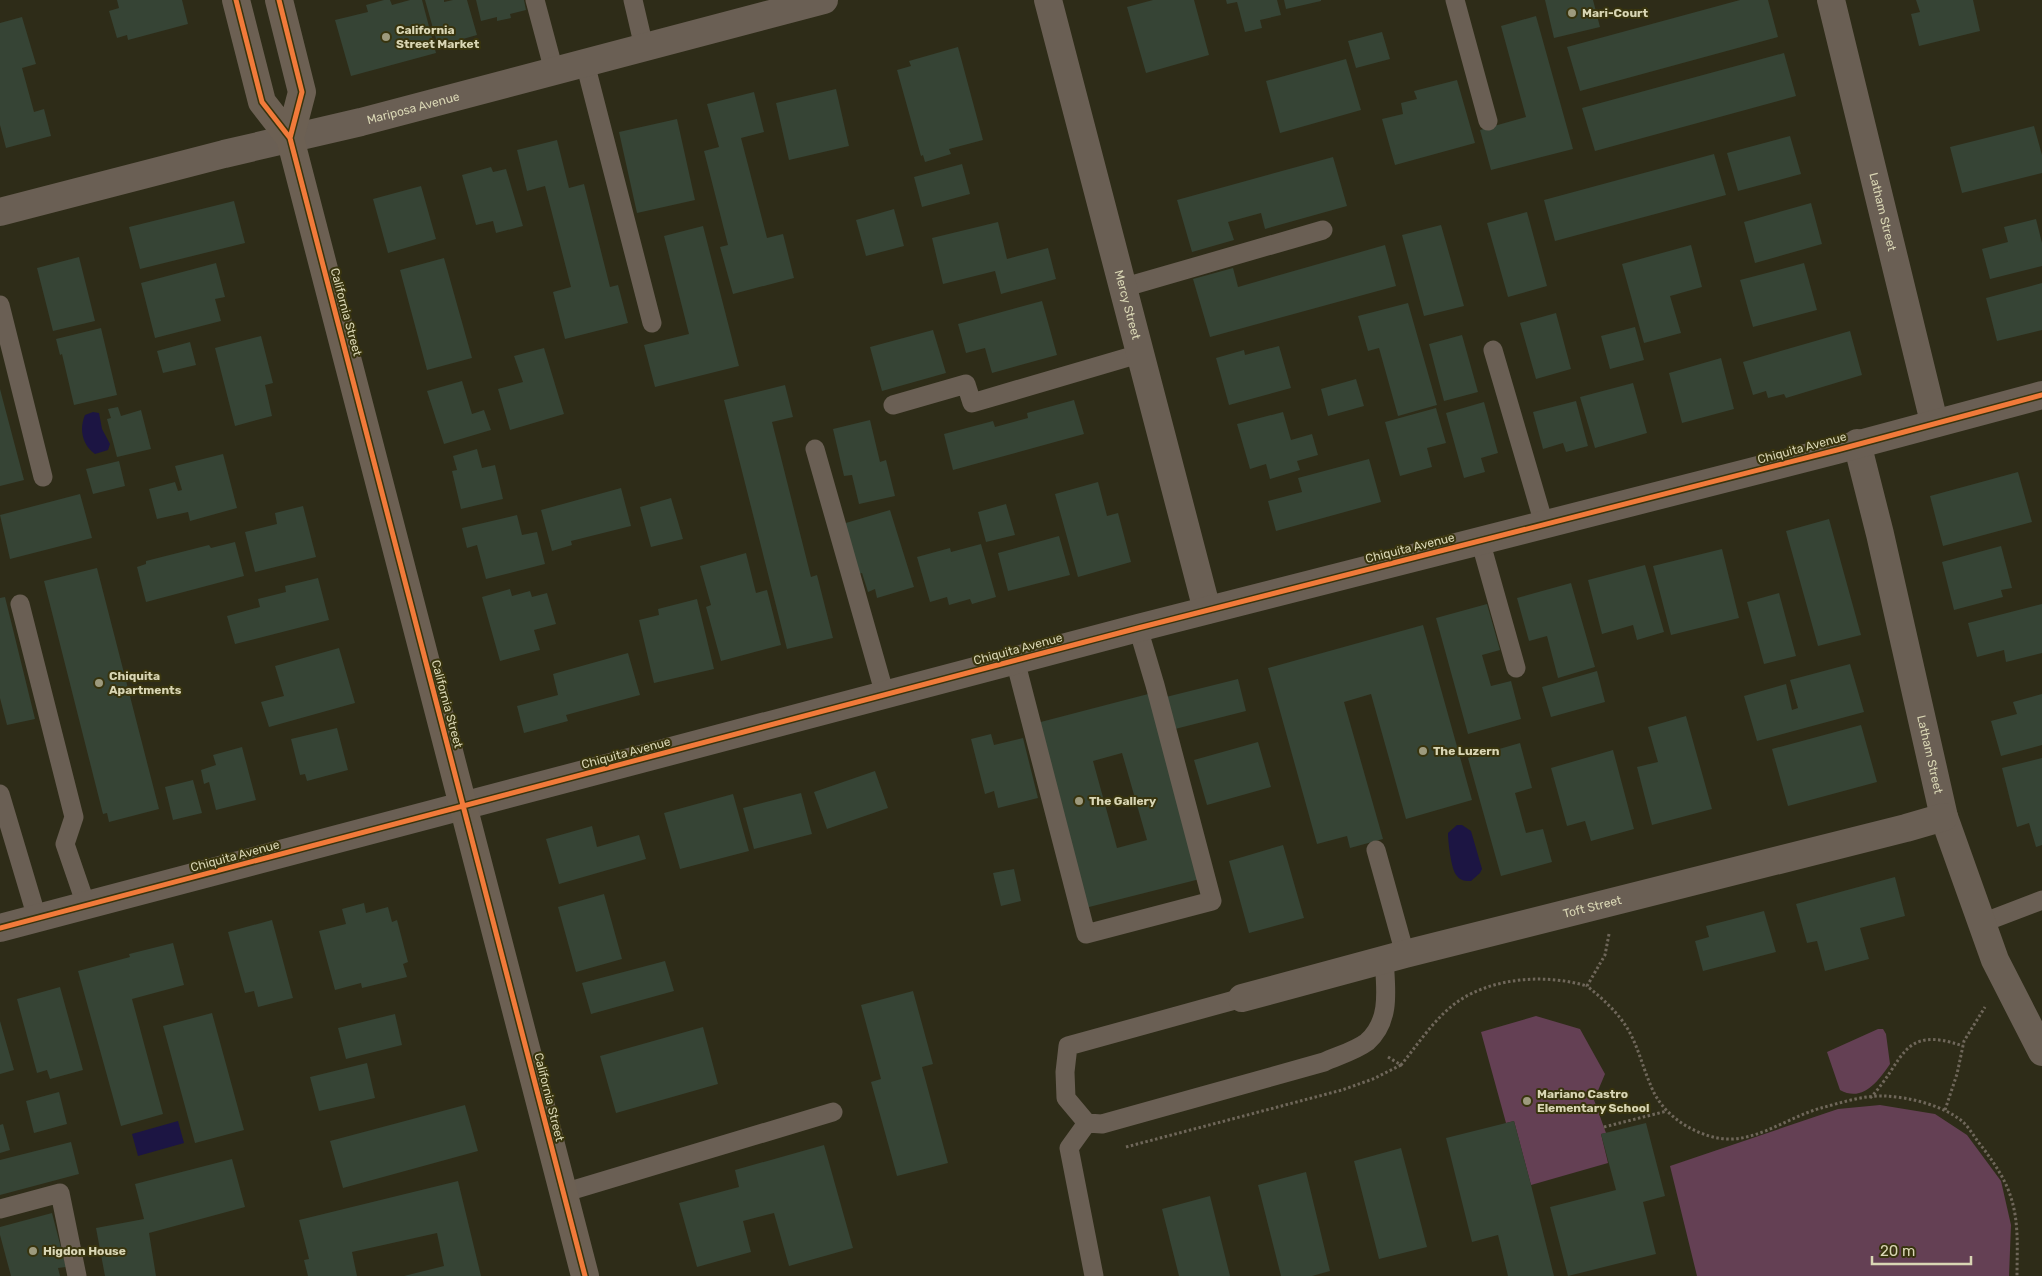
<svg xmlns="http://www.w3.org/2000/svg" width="2042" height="1276" font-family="Rubik,sans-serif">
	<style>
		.green { fill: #644054 }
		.water { fill: #1c1543 }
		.building { fill: #364435; fill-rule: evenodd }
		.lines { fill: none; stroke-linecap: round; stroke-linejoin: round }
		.path { stroke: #6f675a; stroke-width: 3; stroke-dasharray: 2.5 2.5; stroke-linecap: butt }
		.lane { stroke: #6a5f54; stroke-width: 19 }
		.street { stroke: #6a5f54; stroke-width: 28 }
		.secondary { stroke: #6c6053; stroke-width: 28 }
		.cycleway-casing { stroke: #38340e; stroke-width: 8 }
		.cycleway { stroke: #f17a3a; stroke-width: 5 }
		.poi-dot { fill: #9d9a7d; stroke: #38340e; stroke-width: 2 }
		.labels { text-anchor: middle; stroke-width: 4; stroke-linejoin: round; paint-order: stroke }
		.poi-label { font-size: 12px; font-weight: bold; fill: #d9d6b4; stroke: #38340e; text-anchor: start }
		.street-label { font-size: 12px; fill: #d9d6b4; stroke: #38340e }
	</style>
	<rect width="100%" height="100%" fill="#2e2c18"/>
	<!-- green -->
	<path class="green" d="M1536 1016 1580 1029 1605 1074 1594 1100 1606 1133 1601 1134 1608 1163 1531 1185 1514 1121 1506 1123 1481 1032Z
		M1878 1029H1883L1886 1034 1890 1064C1879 1080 1863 1103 1840 1090L1827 1052Z
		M1880 1105 1935 1114 1967 1135 2001 1181 2011 1225 2009 1276H1697L1670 1166 1838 1109Z"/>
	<!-- water -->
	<path class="water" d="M93 412 99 413 102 429 110 444 108 450 95 454C82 445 79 429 85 415Z
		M1457 825H1462L1471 831 1482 869 1480 873 1471 881C1466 881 1461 881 1457 876 1451 870 1448 841 1448 833Z
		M178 1121 184 1143 138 1156 132 1134Z"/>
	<!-- building -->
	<path class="building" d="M117 0H182L188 24 128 40 127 35 117 38 109 11 119 8Z
		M384 0H390L392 5 410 0H422L436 53 351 76 335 20 368 12 366 5Z
		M425 0H444V2L453 0H467L477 35 438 46Z
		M476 0H524L526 10 510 14 511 18 497 21V17L481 21Z
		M1153 0H1194L1209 55 1146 73 1127 7Z
		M1226 0H1277L1281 15 1260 20 1262 28 1245 32 1237 2 1227 4Z
		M1284 0H1321V1L1286 9Z
		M1545 0H1593L1600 27 1554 38Z
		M1740 0H1768L1778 37 1580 91 1567 47Z
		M1916 0H1973L1980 31 1919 46 1911 14 1920 12Z
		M1536 16 1573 149 1491 170 1480 130 1526 117 1501 26Z
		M22 17 36 64 22 68 34 112 44 109 51 136 6 148 0 125V23Z
		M1382 32 1390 59 1356 68 1348 41Z
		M958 47 983 140 949 149 951 154 925 162 923 155 921 156 897 70 911 66 909 61Z
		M1784 53 1796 96 1595 151 1582 108Z
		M1346 59 1361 110 1280 133 1266 81Z
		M1457 80 1475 143 1395 165 1382 119 1403 114 1401 103 1417 99 1414 91Z
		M836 89 849 146 789 160 776 103Z
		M754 92 764 132 741 138 767 238 783 234 794 278 733 294 720 247 728 245 704 151 719 147 707 104Z
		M677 119 695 200 637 213 619 132Z
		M2034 126 2042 155V173L1962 193 1950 147Z
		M1790 136 1801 174 1738 191 1727 153Z
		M557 140 569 188 584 184 610 287 618 285 628 323 565 339 553 292 571 287 545 186 527 191 517 150Z
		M1714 154 1726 195 1555 241 1544 200Z
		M1333 157 1347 206 1265 229 1261 213 1228 222 1234 240 1192 252 1177 200Z
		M962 164 970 194 922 207 914 177Z
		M491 167 493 172 506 169 523 226 496 233 493 221 476 225 462 175Z
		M421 186 436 239 388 253 373 199Z
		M234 201 245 243 140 269 129 227Z
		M1811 203 1822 244 1755 263 1744 222Z
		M894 209 904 246 866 256 856 220Z
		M1527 212 1547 286 1508 297 1487 223Z
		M2036 219 2042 243V266L1990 279 1982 249 2008 242 2004 227Z
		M998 222 1007 259 1048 248 1056 279 1001 294 995 271 943 284 932 238Z
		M1441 225 1464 306 1424 316 1402 235Z
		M703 226 739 366 655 387 644 345 689 334 664 236Z
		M1385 245 1396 286 1210 337 1193 279 1233 268 1238 287Z
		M1691 245 1702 287 1670 296 1681 333 1644 343 1622 264Z
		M79 257 95 321 53 331 37 268Z
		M444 258 472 358 427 370 400 270Z
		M216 263 225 297 215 299 221 321 155 338 141 283Z
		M1804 263 1817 310 1753 327 1740 280Z
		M2042 283V330L1997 341 1986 298Z
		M1042 301 1057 355 992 373 985 348 966 353 958 324Z
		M1408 303 1437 405 1398 416 1379 348 1368 351 1358 316Z
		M1556 313 1571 369 1536 379 1520 323Z
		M1635 327 1644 360 1610 369 1601 336Z
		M101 328 117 395 74 405 62 354 60 355 56 339Z
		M933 330 946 373 882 391 870 347Z
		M1850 331 1862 375 1786 398 1784 394 1768 398 1766 391 1753 395 1743 362Z
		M1462 335 1478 392 1444 401 1429 344Z
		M261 336 273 383 265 385 272 416 235 426 215 348Z
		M190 342 196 365 163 373 157 351Z
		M1279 346 1291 388 1229 405 1216 358 1244 350 1245 355Z
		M544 348 564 414 510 430 498 389 523 382 514 356Z
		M1721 358 1734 409 1682 423 1669 373Z
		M1356 379 1364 406 1328 416 1321 389Z
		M462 381 472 414 484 410 491 430 444 444 427 391Z
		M1633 383 1647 433 1595 448 1580 397Z
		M785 385 793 417 772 422 811 577 817 575 833 638 787 649 724 400Z
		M0 389 24 480 0 486Z
		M1074 400 1084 434 953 470 944 434 993 421 995 427 1028 418 1027 413Z
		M1576 401 1588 446 1566 452 1563 443 1543 449 1533 412Z
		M1484 402 1498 453 1481 458 1485 472 1464 478 1446 413Z
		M118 407 121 416 141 410 151 449 117 457 107 419 111 418 108 409Z
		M1436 408 1446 443 1427 448 1432 467 1400 476 1385 422Z
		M1283 412 1291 440 1312 434 1318 455 1297 461 1300 470 1270 479 1266 464 1250 469 1237 424Z
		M870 420 880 462 886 460 895 496 859 504 852 475 844 476 833 429Z
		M477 449 482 468 495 465 503 499 461 509 452 471 457 470 453 456Z
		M223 454 237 508 190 521 188 512 157 519 149 489 175 482 178 491 182 490 175 466Z
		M1369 459 1381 502 1276 531 1268 501 1302 492 1298 478Z
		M119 461 125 486 93 494 86 469Z
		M2018 472 2032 522 1943 546 1930 496Z
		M1098 482 1107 516 1118 513 1131 562 1078 577 1055 494Z
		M621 488 631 526 571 541 572 545 552 551 541 510Z
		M80 494 92 538 10 559 0 515Z
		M671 498 683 539 651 547 640 507Z
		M1006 504 1015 535 986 542 978 512Z
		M303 506 316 557 255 572 245 532 277 524 275 513Z
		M890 510 914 587 877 598 875 589 868 592 862 573 855 575 839 525Z
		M517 515 522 535 537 532 545 564 486 579 477 545 467 548 462 528Z
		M1829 519 1861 635 1818 646 1786 531Z
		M1059 536 1070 575 1008 591 998 553Z
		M235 542 244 576 146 602 137 567 146 564V561L209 545 211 548Z
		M981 544 996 597 972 604 970 599 949 605 947 597 930 602 917 557 950 548 951 552Z
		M2001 546 2012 588 2001 590 2003 597 1954 610 1942 562Z
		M1722 549 1739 618 1671 635 1653 566Z
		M746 553 756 593 767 590 781 645 721 661 706 607 711 605 700 566Z
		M1645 565 1664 632 1637 640 1633 625 1602 634 1588 580Z
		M97 568 159 809 109 822 107 813 103 814 44 581Z
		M318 578 329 620 235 644 227 616 260 607 258 599 286 592 285 586Z
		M1571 583 1595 667 1558 678 1547 636 1529 641 1517 598Z
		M510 589 512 596 530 591 532 597 547 593 556 624 534 630 540 650 500 661 482 597Z
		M1779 593 1796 656 1764 664 1747 602Z
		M5 597 35 719 7 725 0 698V598Z
		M697 599 714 669 654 683 639 620 659 615 658 609Z
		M1487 604 1500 650 1482 655 1491 686 1511 681 1521 719 1468 734 1436 618Z
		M2042 604V653L2006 662 2004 650 1977 657 1968 623Z
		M1423 625 1472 800 1406 819 1371 694 1344 702 1383 839 1350 848 1347 836 1317 844 1268 668Z
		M339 648 355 703 269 727 261 702 284 696 275 666Z
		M628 653 640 695 566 715 568 721 524 733 517 706 558 695 553 674Z
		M1850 664 1864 712 1757 741 1744 696 1786 684 1792 710 1798 708 1790 680Z
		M1597 671 1605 702 1551 717 1542 687Z
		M1238 679 1246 711 1175 729 1166 697Z
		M1152 693 1200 879 1085 908 1033 724ZM1122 753 1147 840 1117 848 1093 761Z
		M2042 694V745L2001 756 1991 721 2017 714 2013 702Z
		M1686 716 1712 809 1652 825 1637 767 1658 762 1648 727Z
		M1861 725 1877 782 1788 806 1772 749Z
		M337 728 348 770 307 781 305 774 300 775 291 739Z
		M991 734 994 745 1023 738 1038 798 998 808 994 791 985 794 971 739Z
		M1258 742 1271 787 1207 805 1194 760Z
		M1520 743 1532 788 1515 793 1526 833 1543 829 1552 862 1501 876 1468 758Z
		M242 747 256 800 216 810 209 782 204 784 201 770 216 765 213 755Z
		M1613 750 1634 829 1591 841 1585 821 1567 826 1551 768Z
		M2042 758V845L2036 847 2029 823 2017 827 2002 768Z
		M875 771 888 808 827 829 814 792Z
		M193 780 202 813 173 820 165 787Z
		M801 793 812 834 754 849 743 808Z
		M733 794 749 851 680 869 664 813Z
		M592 826 597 847 639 835 646 859 559 884 546 839Z
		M1283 845 1304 918 1249 933 1229 861Z
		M1014 869 1021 901 1001 906 993 873Z
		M1895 877 1905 916 1860 928 1869 959 1825 971 1817 941 1807 943 1796 904Z
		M604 894 622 959 576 972 558 907Z
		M364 903 366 913 388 907 392 922 397 920 408 962 403 964 407 977 362 988 361 983 335 990 319 931 346 924 342 909Z
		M1764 911 1776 952 1703 971 1695 941 1709 937 1706 926Z
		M272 920 293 998 258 1007 254 991 245 993 228 932Z
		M173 943 184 985 132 999 163 1114 121 1126 78 971 130 957 129 954Z
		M665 961 674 991 591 1014 582 983Z
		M60 987 83 1070 50 1079 47 1070 37 1073 17 999Z
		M913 991 933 1064 922 1067 948 1163 897 1176 871 1082 881 1079 861 1005Z
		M212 1013 244 1130 195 1143 163 1026Z
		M395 1014 402 1045 346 1059 338 1028Z
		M0 1021 14 1070 0 1074Z
		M703 1027 718 1084 616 1113 600 1056Z
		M367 1063 375 1098 319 1111 310 1077Z
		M59 1092 67 1124 34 1133 26 1101Z
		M465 1105 478 1151 343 1188 330 1141Z
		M1514 1121 1531 1185 1554 1276H1508L1498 1235 1472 1242 1446 1138Z
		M1646 1123 1665 1196 1643 1202 1656 1254 1568 1276 1550 1207 1616 1190 1601 1134Z
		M3 1124 10 1150 0 1153V1125Z
		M71 1142 79 1174 0 1195V1160Z
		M824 1145 853 1248 789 1266 774 1213 743 1221 751 1252 697 1267 679 1203 739 1187 735 1170Z
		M1401 1148 1427 1247 1379 1259 1354 1161Z
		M232 1159 245 1207 149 1233 156 1276H105L96 1228 144 1219 135 1184Z
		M1306 1172 1330 1271 1312 1276H1281L1258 1185Z
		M458 1181 481 1276H404L444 1266 437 1233 352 1252 357 1276H308L304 1260 309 1259 299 1220Z
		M1210 1196 1230 1276H1179L1162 1209Z
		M52 1213 66 1267 58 1268 60 1276H11L0 1235V1227Z"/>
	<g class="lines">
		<!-- path -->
		<path class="path" d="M1609 934 1605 955 1587 986C1603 999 1620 1014 1630 1033 1639 1050 1643 1068 1651 1086 1661 1112 1686 1130 1713 1137 1751 1147 1785 1118 1821 1108 1840 1103 1864 1095 1884 1096 1909 1097 1942 1105 1962 1121 1970 1128 1976 1140 1983 1148 1995 1164 2007 1182 2012 1201 2019 1225 2017 1251 2017 1276
			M1388 1057 1401 1065C1419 1043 1436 1016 1460 1000 1496 977 1547 974 1587 986
			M1870 1098C1905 1062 1900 1024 1963 1046
			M1945 1110 1957 1074 1964 1041 1985 1007
			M1604 1127 1667 1111
			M1126 1147 1342 1090 1373 1079 1401 1065"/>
		<!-- lane -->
		<path class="lane" d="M535 0 554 71
			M633 0 644 47
			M1455 0 1488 121
			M585 63 652 323
			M1122 288 1323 230
			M0 305 43 477
			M1493 350 1544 524
			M893 405 966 384 972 403 1139 354
			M815 449 885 695
			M1480 540 1516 668
			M20 604 74 817 65 844 86 905
			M1015 660 1086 934 1212 901 1155 685 1138 628
			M0 794 37 918
			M1376 850 1405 954
			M1982 923 2042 900
			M1242 998 1068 1046 1065 1072 1066 1098 1087 1123 1102 1124 1324 1062C1337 1056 1355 1051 1367 1042 1391 1021 1386 989 1384 960
			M1087 1123 1069 1148 1094 1276
			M563 1193 833 1112
			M0 1209 60 1193 77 1276"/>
		<!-- street -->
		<g class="street">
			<path id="s1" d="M1048 0 1207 610"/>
			<path id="s2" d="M1831 0 1934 422"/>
			<path id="s3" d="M0 212 224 154 361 122 824 0"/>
			<path id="s4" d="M1857 443 1880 534 1944 817 1995 960 2042 1052"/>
			<path d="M0 928 1138 628 1837 450 2042 395"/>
			<path id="s5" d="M1242 998 1405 954 1906 828 1944 817"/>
		</g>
		<!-- secondary -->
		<path class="secondary" d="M236 0 262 102 290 138 585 1276
			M279 0 302 92 290 138"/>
		<defs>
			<path id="cycleway" d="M236 0 262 102 290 138 585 1276
				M279 0 302 92 290 138
				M0 928 1138 628 1837 450 2042 395"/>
		</defs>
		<!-- cycleway casing -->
		<use href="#cycleway" class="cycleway-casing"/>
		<!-- cycleway -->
		<use href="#cycleway" class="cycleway"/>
	</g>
	<!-- markers -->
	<g class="poi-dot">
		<circle cx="1572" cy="13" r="5"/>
		<circle cx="386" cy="37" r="5"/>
		<circle cx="99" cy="683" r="5"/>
		<circle cx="1423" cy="751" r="5"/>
		<circle cx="1079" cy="801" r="5"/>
		<circle cx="1527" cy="1101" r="5"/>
		<circle cx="33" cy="1251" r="5"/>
	</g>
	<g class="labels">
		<!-- poi labels -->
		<g class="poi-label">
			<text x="1582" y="17">Mari-Court</text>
			<text x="396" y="34">California<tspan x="396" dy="14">Street Market</tspan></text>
			<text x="109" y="680">Chiquita<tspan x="109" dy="14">Apartments</tspan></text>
			<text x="1433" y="755">The Luzern</text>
			<text x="1089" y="805">The Gallery</text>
			<text x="1537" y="1098">Mariano Castro<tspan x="1537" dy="14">Elementary School</tspan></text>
			<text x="43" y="1255">Higdon House</text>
		</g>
		<!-- street labels -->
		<g class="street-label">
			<text dy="4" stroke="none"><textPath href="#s3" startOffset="426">Mariposa Avenue</textPath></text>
			<text dy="4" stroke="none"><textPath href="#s2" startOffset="218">Latham Street</textPath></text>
			<text dy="4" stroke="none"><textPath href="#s1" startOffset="315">Mercy Street</textPath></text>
			<text transform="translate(346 312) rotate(75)" y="4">California Street</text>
			<text transform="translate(1802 448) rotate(-15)" y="4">Chiquita Avenue</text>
			<text transform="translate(1410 548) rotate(-14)" y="4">Chiquita Avenue</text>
			<text transform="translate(1018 649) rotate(-15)" y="4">Chiquita Avenue</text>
			<text transform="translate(447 704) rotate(75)" y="4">California Street</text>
			<text transform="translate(626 753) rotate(-15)" y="4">Chiquita Avenue</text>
			<text dy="4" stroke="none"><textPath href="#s4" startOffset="320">Latham Street</textPath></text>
			<text transform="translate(235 856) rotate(-15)" y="4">Chiquita Avenue</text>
			<text dy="4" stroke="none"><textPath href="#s5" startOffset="362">Toft Street</textPath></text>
			<text transform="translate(549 1097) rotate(76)" y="4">California Street</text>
		</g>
	</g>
	<!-- scale -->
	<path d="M1872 1256v8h99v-8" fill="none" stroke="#d9d6b4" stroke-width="2.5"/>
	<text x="1880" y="1256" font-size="15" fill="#d9d6b4" stroke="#38340e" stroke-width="4" paint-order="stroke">20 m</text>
</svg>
